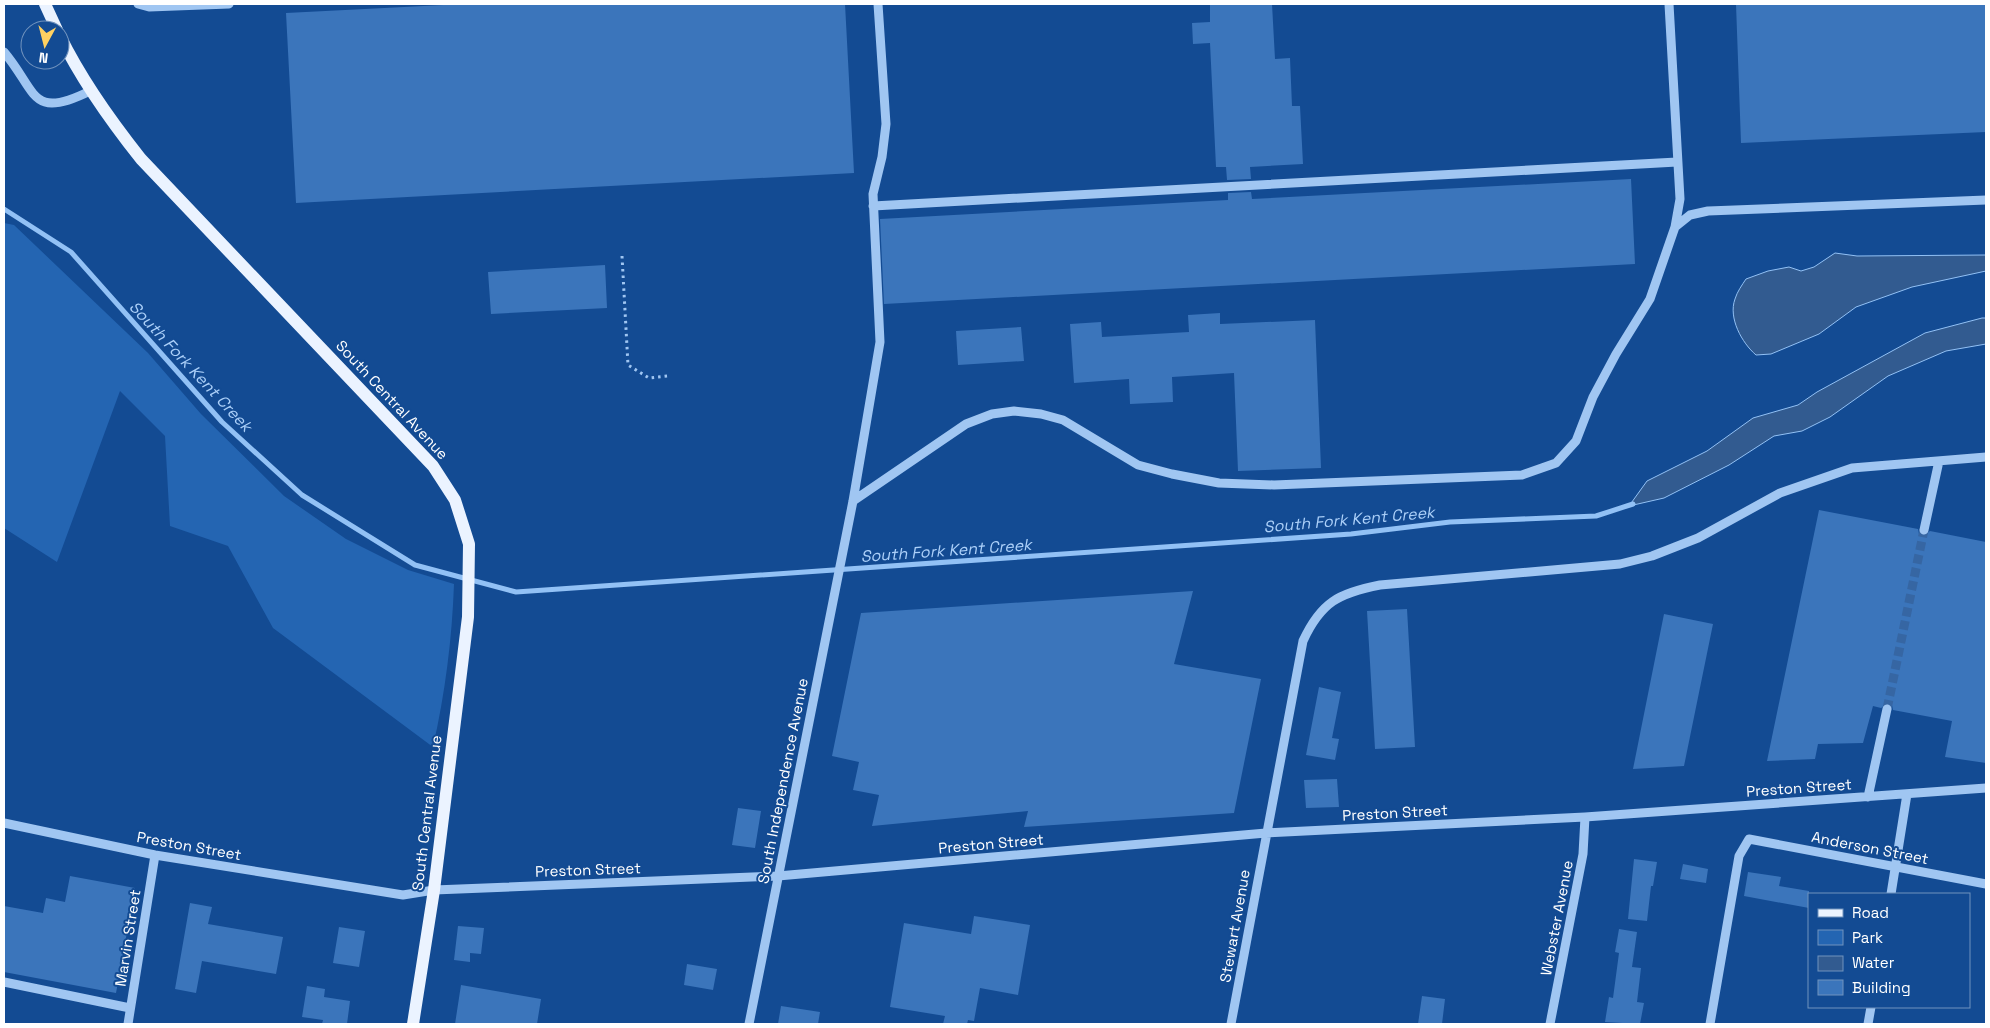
<svg xmlns="http://www.w3.org/2000/svg" width="1990" height="1028" font-family="'Space Grotesk',sans-serif">
	<style>
		.green { fill: #2465b2 }
		.water { fill: #325b90; stroke: #92c1f5 }
		.lines { fill: none; stroke-linecap: round; stroke-linejoin: round }
		.stream { stroke: #92c1f5; stroke-width: 5 }
		.building { fill: #3b75bb }
		.minor-tunnel { stroke: #3666a3; stroke-width: 9; stroke-dasharray: 9 4.5; stroke-linecap: butt }
		.path { stroke: #a0c6f2; stroke-width: 3; stroke-dasharray: 2.5 4; stroke-linecap: butt }
		.minor { stroke: #a0c6f2; stroke-width: 9 }
		.major { stroke: #ebf3ff; stroke-width: 12 }
		.labels { text-anchor: middle; stroke-width: 4; stroke-linejoin: round; paint-order: stroke }
		.street-label { font-size: 15px; fill: #fff; stroke: #134b93 }
		.water-label { font-size: 16px; font-style: italic; fill: #acd0f9; stroke: #134b93 }
	</style>
	<rect width="100%" height="100%" fill="#134b93"/>
	<!-- green -->
	<path class="green" d="M4 223 14 225 148 353 201 414 284 496 346 539 408 570 454 584C452 640 445 693 433 747L273 628 228 546 170 526 165 436 120 391 57 562 4 528Z"/>
	<!-- water -->
	<path class="water" d="M1835 253 1857 256 1986 255V271L1912 287 1856 307 1819 334 1771 354 1756 355C1742 343 1728 318 1735 299 1737 292 1742 285 1746 279L1768 271 1789 267 1801 271 1814 267Z
		M1982 318H1986V344L1946 351 1888 376 1830 417 1802 431 1774 436 1729 465 1664 498 1629 506 1647 481 1707 451 1753 418 1798 405 1817 392 1925 333Z"/>
	<g class="lines">
		<!-- stream -->
		<path class="stream" d="M4 209 71 252 222 422 302 495 415 565 516 592 1351 534 1450 522 1596 516 1633 504"/>
	</g>
	<!-- building -->
	<path class="building" d="M463 4H845L854 173 296 203 286 13Z
		M1210 4H1272L1275 59 1290 58 1292 106H1300L1303 164 1250 167 1251 179 1227 180 1226 167H1216L1210 43 1193 44 1192 23 1210 22Z
		M1736 4H1986V132L1741 143Z
		M1631 179 1635 264 884 304 880 219 1228 200V193L1251 192 1252 199Z
		M605 265 607 308 491 314 488 272Z
		M1220 313V324L1315 320 1321 468 1238 471 1234 373 1172 377 1173 402 1130 404 1129 379 1074 383 1070 324 1101 322 1102 337 1189 332 1188 315Z
		M1021 327 1024 361 958 365 956 331Z
		M1819 510 1918 529 1919 534 1923 536 1930 531 1986 542V763L1945 757 1952 721 1893 710 1892 705 1888 703 1881 708 1873 706 1863 743 1818 744 1815 759 1767 761Z
		M1193 591 1174 664 1261 679 1234 813 1024 827 1028 811 872 826 879 795 853 790 859 762 832 756 861 613Z
		M1407 609 1415 747 1375 749 1367 611Z
		M1664 614 1713 624 1684 766 1633 769Z
		M1319 687 1341 692 1332 738 1339 739 1335 760 1306 755Z
		M1337 779 1339 807 1306 808 1304 780Z
		M738 808 761 811 755 848 732 845Z
		M1634 859 1657 862 1653 886H1651L1647 921 1628 919Z
		M1683 864 1708 869 1706 883 1680 879Z
		M1748 872 1781 877 1779 886 1809 891V908L1744 896Z
		M70 876 135 888 116 993 4 972V906L43 913 46 898 65 902Z
		M190 903 212 907 208 924 283 937 276 974 202 961 196 993 175 989Z
		M974 916 1030 925 1018 995 980 988 974 1021 968 1020 967 1024H943L945 1016 890 1007 904 923 971 934Z
		M458 926 484 928 481 954 470 953V962L454 960Z
		M339 927 365 931 359 967 333 963Z
		M1619 929 1637 932 1632 967 1641 968 1637 1002 1644 1003 1640 1024 1605 1022 1609 997 1613 998 1619 953 1615 952Z
		M687 964 717 969 713 990 684 985Z
		M461 985 541 999 537 1024H455Z
		M307 986 325 989 324 997 350 1001 347 1024H322L323 1020 302 1017Z
		M1422 996 1445 999 1442 1024H1418Z
		M781 1006 820 1012 818 1024H778Z"/>
	<g class="lines">
		<!-- minor-tunnel -->
		<path class="minor-tunnel" d="M1887 709 1924 530"/>
		<!-- path -->
		<path class="path" d="M622 256 628 365 649 378 668 376"/>
		<!-- minor -->
		<path class="minor" d="M138 4 149 7 229 4
			M1669 4 1680 199 1675 227
			M4 52C37 91 30 121 90 91
			M873 206 1677 162
			M853 501 966 424 992 414 1014 411 1041 414 1063 420 1138 465 1172 474 1219 483 1274 485 1522 475 1556 463 1576 441 1593 397 1616 354 1650 299 1675 227 1690 215 1708 211 1986 200
			M1924 530 1939 461
			M1868 797 1887 709
			M4 823 155 855 403 895 434 890 778 876 1266 833 1585 817 1986 788
			M1891 894 1907 794
			M4 982 130 1008
			M128 1024 155 855
			M749 1024 853 501 880 342 873 194 882 157 886 124 878 4
			M1231 1024 1303 641C1321 602 1339 593 1380 585L1620 564 1652 556 1698 538 1780 493 1852 468 1986 457
			M1550 1024 1583 854 1585 817
			M1710 1024 1739 856 1749 839 1986 884
			M1868 1024 1871 1007"/>
		<!-- major -->
		<path class="major" d="M45 4 57 30
			M60 36C82 81 110 120 141 159L433 466 455 500 469 544 468 617 434 890 413 1024"/>
	</g>
	<g class="labels">
		<!-- street labels -->
		<g class="street-label">
			<text transform="translate(392 400) rotate(47)" y="5">South Central Avenue</text>
			<text transform="translate(783 781) rotate(-79)" y="5">South Independence Avenue</text>
			<text transform="translate(1799 788) rotate(-4)" y="5">Preston Street</text>
			<text transform="translate(427 813) rotate(-83)" y="5">South Central Avenue</text>
			<text transform="translate(1395 813) rotate(-3)" y="5">Preston Street</text>
			<text transform="translate(991 844) rotate(-5)" y="5">Preston Street</text>
			<text transform="translate(189 846) rotate(10)" y="5">Preston Street</text>
			<text transform="translate(1870 848) rotate(11)" y="5">Anderson Street</text>
			<text transform="translate(588 870) rotate(-2)" y="5">Preston Street</text>
			<text transform="translate(1557 918) rotate(-79)" y="5">Webster Avenue</text>
			<text transform="translate(1235 926) rotate(-80)" y="5">Stewart Avenue</text>
			<text transform="translate(128 938) rotate(-81)" y="5">Marvin Street</text>
		</g>
		<!-- water labels -->
		<g class="water-label">
			<text transform="translate(191 366) rotate(47)" y="6">South Fork Kent Creek</text>
			<text transform="translate(1349 519) rotate(-5)" y="6">South Fork Kent Creek</text>
			<text transform="translate(946 550) rotate(-4)" y="6">South Fork Kent Creek</text>
		</g>
	</g>
	<!-- border -->
	<rect width="1990" height="1028" fill="none" stroke="#ffffff" stroke-width="10"/>
	<!-- legend -->
	<rect x="1808" y="893" width="162" height="115" fill="#134b93" stroke="#7193be"/>
	<rect x="1818" y="909" width="25" height="8" fill="#ebf3ff" stroke="#7193be"/>
	<text x="1852" y="918" font-size="15" fill="#ffffff">Road</text>
	<rect x="1818" y="930" width="25" height="15" fill="#2465b2" stroke="#7193be"/>
	<text x="1852" y="943" font-size="15" fill="#ffffff">Park</text>
	<rect x="1818" y="956" width="25" height="15" fill="#325b90" stroke="#7193be"/>
	<text x="1852" y="968" font-size="15" fill="#ffffff">Water</text>
	<rect x="1818" y="980" width="25" height="15" fill="#3b75bb" stroke="#7193be"/>
	<text x="1852" y="993" font-size="15" fill="#ffffff">Building</text>
	<!-- north arrow -->
	<g transform="translate(45 45) rotate(187)"><circle r="24" fill="#134b93" stroke="#7193be"/>
	<path d="M0-4L9 19L0 12L-9 19Z" fill="#ffd161"/>
	<text y="-8" font-size="14" font-weight="bold" text-anchor="middle" fill="#ffffff">N</text>
	</g>
</svg>
